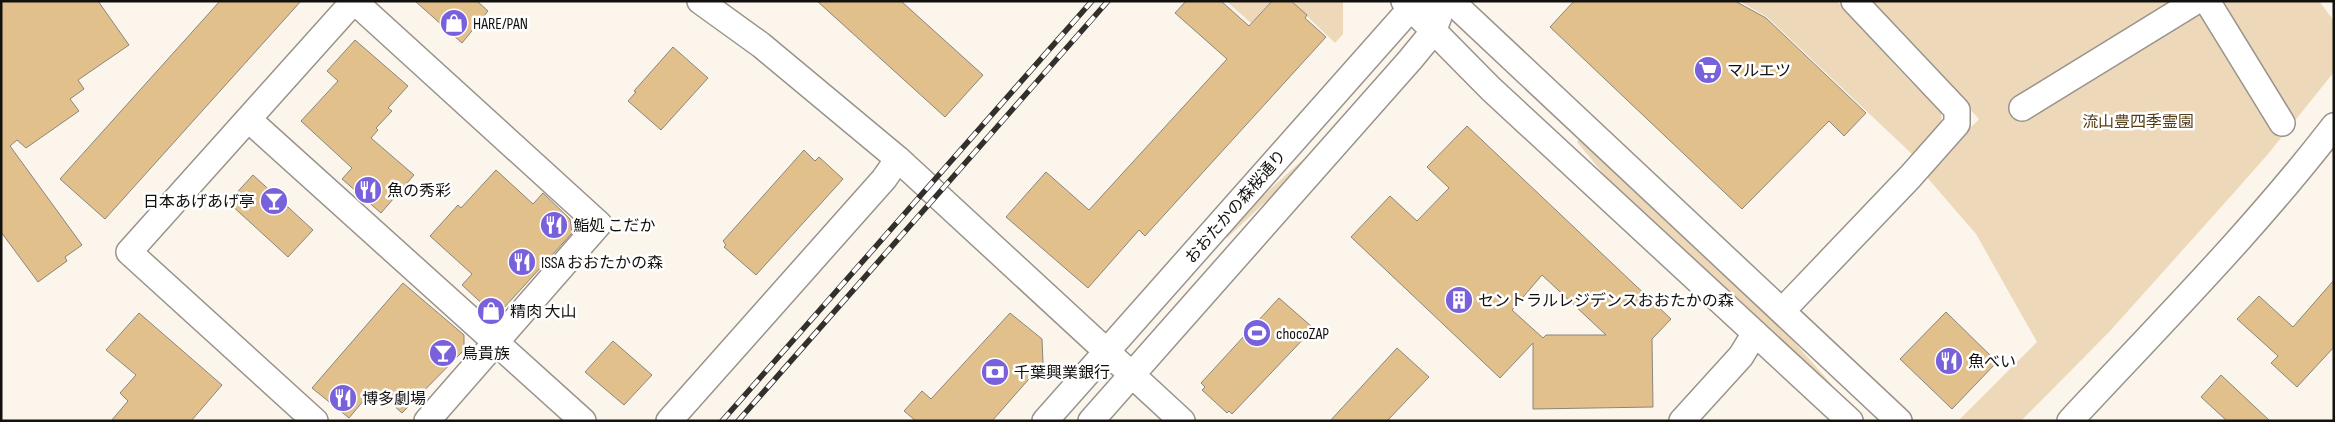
<svg xmlns="http://www.w3.org/2000/svg" width="2335" height="422" font-family="'Sofia Sans Condensed','Noto Sans JP',sans-serif">
	<style>
		.green { fill: #edd8b9 }
		.building { fill: #e2c08c; stroke: #8b857d; fill-rule: evenodd }
		.lines { fill: none; stroke-linecap: round; stroke-linejoin: round }
		.minor-casing { stroke: #99938b; stroke-width: 28 }
		.minor { stroke: #fff; stroke-width: 25 }
		.rail-casing { stroke: #33302c; stroke-width: 5.5 }
		.rail { stroke: #fff; stroke-width: 4; stroke-dasharray: 11; stroke-linecap: butt }
		.labels { text-anchor: middle; stroke-width: 5; stroke-linejoin: round; paint-order: stroke }
		.poi-label { font-size: 16px; fill: #13110e; stroke: #fff; text-anchor: start }
		.park-label { font-size: 16px; fill: #553d14; stroke: #fff }
		.street-label { font-size: 16px; fill: #13110e; stroke: #fff }
	</style>
	<rect width="100%" height="100%" fill="#fbf5ec"/>
	<!-- green -->
	<path class="green" d="M1226 1H1271L1251 23Z
		M1291 1H1343V34L1335 43Z
		M1739 1H1837L1906 77 1941 111 1942 126 1913 155 1767 17Z
		M1870 1H2319L2334 21V72L2268 154 2231 196 2110 331 2021 421H1958L2037 342 1976 234 1925 175 1979 119Z
		M1579 140 1768 312 1832 385 1830 387 1626 201 1577 142Z
		M1318 146 1278 190 1227 238 1224 236 1248 209Z"/>
	<!-- building -->
	<path class="building" d="M1 1H98L129 45 78 80 84 89 70 99 79 111 26 148 17 140 10 146 82 245 65 257 67 261 38 282 1 232Z
		M220 1H301L105 219 60 179Z
		M415 1H477L488 11 462 43Z
		M817 1H901L983 75 945 117Z
		M1186 1H1221L1249 26 1272 1H1291L1307 15 1305 18 1326 37 1145 236 1139 230 1088 288 1006 217 1046 172 1089 210 1227 59 1175 13Z
		M1574 1H1735L1766 18 1866 113 1844 136 1829 121 1742 209 1550 27Z
		M355 40 408 86 388 108 392 111 376 128 378 130 371 138 414 175 381 213 342 179 352 168 301 121 338 81 327 71Z
		M673 47 708 78 661 130 628 101 636 92 634 91Z
		M1467 126 1671 319 1652 339 1653 407 1533 409V343L1500 378 1351 237 1390 196 1417 221 1449 188 1427 167ZM1542 275 1573 304 1606 335H1546L1543 338 1512 310Z
		M804 150 815 161 819 157 843 179 756 275 724 247 726 245 723 241Z
		M496 170 533 204 543 193 570 219 572 233 503 309 495 301 488 309 462 285 472 274 430 236 458 205 461 208Z
		M253 175 313 230 288 257 228 202Z
		M2334 280V347L2297 387 2271 363 2278 356 2237 319 2259 296 2293 327Z
		M403 283 464 335V350L402 413 374 388 349 418 312 388Z
		M1279 298 1311 326 1307 329 1310 332 1232 414 1229 411 1227 413 1202 390 1205 387 1201 383Z
		M1946 312 1997 362 1952 409 1900 359Z
		M139 313 222 385 191 421H111L128 401 120 393 136 375 106 350Z
		M1010 313 1042 339 1043 363 992 421H916L904 411 922 391 931 399Z
		M613 341 652 375 624 405 585 372Z
		M1397 348 1429 377 1387 421H1330Z
		M2221 375 2270 421H2227L2201 397Z"/>
	<g class="lines">
		<defs>
			<path id="minor" d="M700 1 761 45 898 159 1182 421
				M1404 1 1491 89 1850 421
				M1451 1 1899 421
				M2207 1 2282 123
				M2022 108 2196 1
				M248 119 583 421
				M1782 311 1910 177 1957 124V110L1854 1
				M315 421 129 252 354 1 599 224 427 421
				M669 421 884 179 898 159
				M1045 421 1411 8 1431 1
				M1091 421 1410 60 1433 32 1439 16
				M1682 421 1741 356 1755 333
				M2070 421C2160 324 2253 231 2334 126"/>
		</defs>
		<!-- minor casing -->
		<use href="#minor" class="minor-casing"/>
		<!-- minor -->
		<use href="#minor" class="minor"/>
		<defs>
			<path id="rail" d="M722 421 1092 1
				M738 421 1108 1"/>
		</defs>
		<!-- rail casing -->
		<use href="#rail" class="rail-casing"/>
		<!-- rail -->
		<use href="#rail" class="rail"/>
	</g>
	<!-- icons -->
	<defs>
		<symbol id="shop-disc" viewBox="-11 -11 22 22"><circle r="9.5" fill="#7961dc" stroke="#fff"/><path d="M-5-2.5h2.3a2.7 3.5 0 0 1 5.4 0H5L5.5 6h-11ZM-1.5-2.5h3a1.5 2.3 0 0 0-3 0Z" fill="#fff"/></symbol>
		<symbol id="supermarket-disc" viewBox="-11 -11 22 22"><circle r="9.5" fill="#7961dc" stroke="#fff"/><path d="M-6-5.5h2.5l.6 2H6L4.5 2H-2.5L-4.4-4H-6ZM-1.5 3.2a1.3 1.3 0 1 0 .1 0ZM3 3.2a1.3 1.3 0 1 0 .1 0Z" fill="#fff"/></symbol>
		<symbol id="restaurant-disc" viewBox="-11 -11 22 22"><circle r="9.5" fill="#7961dc" stroke="#fff"/><path d="M-5-6h1v4h1v-4h1v4h1v-4h1v5L-1.5 .5V6h-2V.5L-5-1ZM5-6V6H3V1.5H1.5Q1.5-4 5-6Z" fill="#fff"/></symbol>
		<symbol id="bar-disc" viewBox="-11 -11 22 22"><circle r="9.5" fill="#7961dc" stroke="#fff"/><path d="M-6-5H6L.8 .8V4.5H3.5V6h-7V4.5H-.8V.8Z" fill="#fff"/></symbol>
		<symbol id="building-disc" viewBox="-11 -11 22 22"><circle r="9.5" fill="#7961dc" stroke="#fff"/><path d="M-4-6H4V6H1V3H-1V6H-4ZM-2.5-4.3h1.7v1.8h-1.7ZM.8-4.3h1.7v1.8H.8ZM-2.5-1h1.7V.8h-1.7ZM.8-1h1.7V.8H.8Z" fill="#fff"/></symbol>
		<symbol id="stadium-disc" viewBox="-11 -11 22 22"><circle r="9.5" fill="#7961dc" stroke="#fff"/><path d="M0-5a6.5 5 0 1 0 0 10a6.5 5 0 1 0 0-10ZM-3.5-1.8h7v3.6h-7Z" fill="#fff"/></symbol>
		<symbol id="bank-disc" viewBox="-11 -11 22 22"><circle r="9.5" fill="#7961dc" stroke="#fff"/><path d="M-6-4H6V4H-6ZM0-2.3a2.3 2.3 0 1 0 0 4.6a2.3 2.3 0 1 0 0-4.6Z" fill="#fff"/></symbol>
	</defs>
	<g fill-rule="evenodd">
		<use href="#shop-disc" x="438" y="7" width="32" height="32"/>
		<use href="#supermarket-disc" x="1692" y="54" width="32" height="32"/>
		<use href="#restaurant-disc" x="352" y="174" width="32" height="32"/>
		<use href="#bar-disc" x="258" y="185" width="32" height="32"/>
		<use href="#restaurant-disc" x="538" y="209" width="32" height="32"/>
		<use href="#restaurant-disc" x="506" y="246" width="32" height="32"/>
		<use href="#building-disc" x="1443" y="284" width="32" height="32"/>
		<use href="#shop-disc" x="475" y="295" width="32" height="32"/>
		<use href="#stadium-disc" x="1241" y="317" width="32" height="32"/>
		<use href="#bar-disc" x="427" y="337" width="32" height="32"/>
		<use href="#restaurant-disc" x="1933" y="345" width="32" height="32"/>
		<use href="#bank-disc" x="979" y="356" width="32" height="32"/>
		<use href="#restaurant-disc" x="327" y="382" width="32" height="32"/>
	</g>
	<g class="labels">
		<!-- poi labels -->
		<g class="poi-label">
			<text x="473" y="29">HARE/PAN</text>
			<text x="1727" y="76">マルエツ</text>
			<text x="387" y="196">魚の秀彩</text>
			<text x="255" y="207" text-anchor="end">日本あげあげ亭</text>
			<text x="573" y="231">鮨処 こだか</text>
			<text x="541" y="268">ISSA おおたかの森</text>
			<text x="1478" y="306">セントラルレジデンスおおたかの森</text>
			<text x="510" y="317">精肉 大山</text>
			<text x="1276" y="339">chocoZAP</text>
			<text x="462" y="359">鳥貴族</text>
			<text x="1968" y="367">魚べい</text>
			<text x="1014" y="378">千葉興業銀行</text>
			<text x="362" y="404">博多劇場</text>
		</g>
		<!-- park labels -->
		<g class="park-label">
			<text x="2138" y="127">流山豊四季霊園</text>
		</g>
		<!-- street labels -->
		<g class="street-label">
			<text transform="translate(1235 206) rotate(-49)" y="6">おおたかの森桜通り</text>
		</g>
	</g>
	<!-- border -->
	<rect width="2335" height="422" fill="none" stroke="#13110e" stroke-width="5"/>
</svg>
